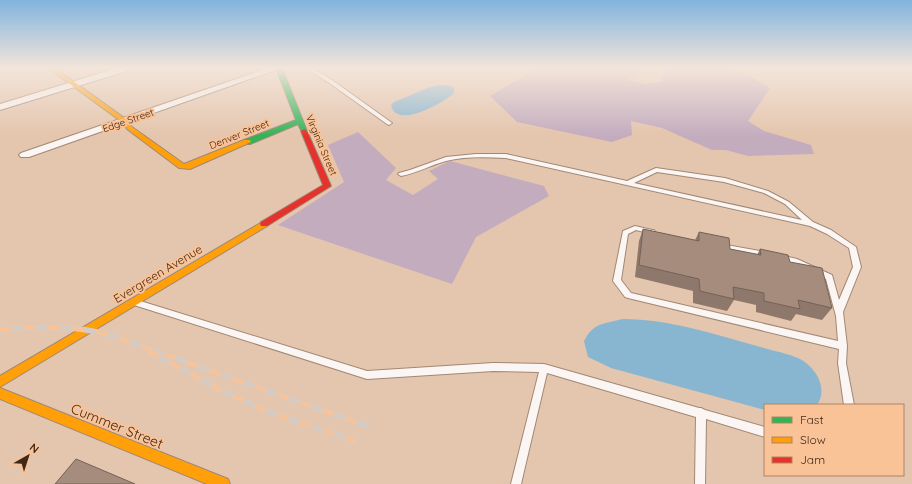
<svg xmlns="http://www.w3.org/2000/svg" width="912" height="484" font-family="Quicksand,sans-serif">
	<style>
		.green { fill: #c3acbe }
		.water { fill: #88b5d0 }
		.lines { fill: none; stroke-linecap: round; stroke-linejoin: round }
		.lane-casing { stroke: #a08876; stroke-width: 2 }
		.street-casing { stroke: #a08876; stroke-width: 2 }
		.fast-casing { stroke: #a08876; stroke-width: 2 }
		.slow-casing { stroke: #a08876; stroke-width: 2 }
		.jam-casing { stroke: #a08876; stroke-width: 2 }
		.lane { fill: #fbf6f3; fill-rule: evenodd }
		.street { fill: #fbf6f3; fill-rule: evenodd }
		.fast { fill: #30b455; fill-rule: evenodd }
		.slow { fill: #ff9f0a; fill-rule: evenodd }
		.jam { fill: #e5322d; fill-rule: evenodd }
		.rail-casing { stroke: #d5cbc3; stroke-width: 5.5 }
		.rail { stroke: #fac297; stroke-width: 4; stroke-dasharray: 12; stroke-linecap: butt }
		.wall { fill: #8e786c }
		.building { fill: #a58c7d; stroke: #746258 }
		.labels { text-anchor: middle; stroke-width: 4; stroke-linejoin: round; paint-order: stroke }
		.far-street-label { font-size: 10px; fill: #3e2817; stroke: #fac297 }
		.street-label { font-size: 12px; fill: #3e2817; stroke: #fac297 }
		.near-street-label { font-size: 14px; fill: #3e2817; stroke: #fac297 }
	</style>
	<rect width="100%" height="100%" fill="#e4c5ad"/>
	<!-- green -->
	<path class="green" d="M538 68H647L626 80 646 84 662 82 663 73 669 68H725L748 75 770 88 748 121 764 131 811 145 814 154 748 156 726 150H712L662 128 631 121 632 135 612 142 517 122 490 96Z
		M358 132 396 168 386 180 413 195 438 179 429 171 450 161 544 186 549 196 476 237 452 284 278 225 344 182 328 145Z"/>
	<!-- water -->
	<path class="water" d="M440 85 452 86 454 89V93C443 103 396 130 391 105L394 102 430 87Z
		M623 319C668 319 714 334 757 346 770 350 786 353 798 358 815 366 829 388 817 405H765V410L611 368 588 357 584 341C594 322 604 324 623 319Z"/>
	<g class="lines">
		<defs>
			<path id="lane" d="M306 68H312L332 80 392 123 389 125 387 124 328 82Z
				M476 154H506L627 181 656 168 725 178 768 191 789 202 813 222 831 230 856 247 861 267 843 312 847 346 846 363 854 405H844L838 363 839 349 628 298 625 297 613 281 623 231 635 226 652 230H654L655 232 654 234H652L636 230 628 234 621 280 631 293 838 341 836 316 826 279 792 263 777 260 776 258 780 255 797 259 832 275 839 300 853 267 849 248 827 234 810 226 506 158C486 157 465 156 446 161 431 165 417 173 401 176L398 174 399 173 410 170 446 157ZM657 172 724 182 764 193 785 204 802 220 634 183Z
				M719 244H721L766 252 770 255 766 258 721 248H719L717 246Z
				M137 300 367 371 493 363 544 364 699 408H701L705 410 765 427V437L706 419 705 484H695L696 417 547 373 521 484H511L539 372 493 371 367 379 134 305 133 303 134 301Z"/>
			<path id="street" d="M117 68H131L130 70 0 110V104Z
				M268 68H281L29 157H21L19 155 21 153Z"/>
			<path id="fast" d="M276 68H282L307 131 306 132H302L298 124 250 144H244V140L296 120Z"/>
			<path id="slow" d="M48 68H55L127 120 132 127 184 164 244 140H250L251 142 190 169 179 168 127 129 122 122Z
				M264 221 267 222 268 224 267 226 0 387V376Z
				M0 388 228 479 230 484H207L0 399Z"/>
			<path id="jam" d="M304 129 307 131 331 186 267 226H261L260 224 261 222 323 185 301 131Z"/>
		</defs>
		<!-- lane casing -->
		<use href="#lane" class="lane-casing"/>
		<!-- street casing -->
		<use href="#street" class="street-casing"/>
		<!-- fast casing -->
		<use href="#fast" class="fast-casing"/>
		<!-- slow casing -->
		<use href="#slow" class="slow-casing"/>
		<!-- jam casing -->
		<use href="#jam" class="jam-casing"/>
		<!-- lane -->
		<use href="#lane" class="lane"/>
		<!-- street -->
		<use href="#street" class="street"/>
		<!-- fast -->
		<use href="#fast" class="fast"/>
		<!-- slow -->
		<use href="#slow" class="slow"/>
		<!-- jam -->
		<use href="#jam" class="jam"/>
		<defs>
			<path id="rail" d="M0 330C37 326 73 325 110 335L367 426
				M148 351 220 390 264 410 355 441"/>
		</defs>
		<!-- rail casing -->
		<use href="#rail" class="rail-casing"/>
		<!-- rail -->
		<use href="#rail" class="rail"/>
	</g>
	<!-- wall -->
	<path class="wall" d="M643 229 695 240 699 232 730 249 757 255 760 249 790 262 832 308 822 320 796 314 791 321 756 312V305L734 300 727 311 693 303V291L635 277 639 241Z"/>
	<!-- building -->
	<path class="building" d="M643 229 699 241V232L729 238 730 249 761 255 760 249 788 255 790 262 822 268 832 308 798 300 800 309 764 301V293L733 287 734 299 700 291 699 279 639 265Z
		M76 459 135 484H55Z"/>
	<!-- sky -->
	<linearGradient id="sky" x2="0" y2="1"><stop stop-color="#81b4de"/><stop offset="0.5" stop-color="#f3e5da"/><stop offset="1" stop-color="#f3e5da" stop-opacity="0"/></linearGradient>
	<rect width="912" height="136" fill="url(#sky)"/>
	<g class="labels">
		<!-- far-street labels -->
		<g class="far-street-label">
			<text transform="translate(128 120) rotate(-19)" y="4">Edge Street</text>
			<text transform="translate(239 134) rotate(-22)" y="4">Denver Street</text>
			<text transform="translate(322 145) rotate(67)" y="4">Virginia Street</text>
		</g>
		<!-- street labels -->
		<g class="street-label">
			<text transform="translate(158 274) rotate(-31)" y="4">Evergreen Avenue</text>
		</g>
		<!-- near-street labels -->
		<g class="near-street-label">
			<text transform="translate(117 426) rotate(22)" y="5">Cummer Street</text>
		</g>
	</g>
	<!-- legend -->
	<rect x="764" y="404" width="140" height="72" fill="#fac297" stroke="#af8464"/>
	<rect x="772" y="417" width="20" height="6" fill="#30b455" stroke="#af8464"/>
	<text x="800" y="424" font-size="12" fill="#3e2817">Fast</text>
	<rect x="772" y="437" width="20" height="6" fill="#ff9f0a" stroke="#af8464"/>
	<text x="800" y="444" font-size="12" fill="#3e2817">Slow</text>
	<rect x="772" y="457" width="20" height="6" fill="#e5322d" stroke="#af8464"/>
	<text x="800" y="464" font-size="12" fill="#3e2817">Jam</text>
	<!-- north arrow -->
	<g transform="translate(28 456) rotate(39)" stroke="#fac297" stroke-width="3" paint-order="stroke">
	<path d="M0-3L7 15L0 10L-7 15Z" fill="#3e2817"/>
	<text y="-6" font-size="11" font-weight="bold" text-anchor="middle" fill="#3e2817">N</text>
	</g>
</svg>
